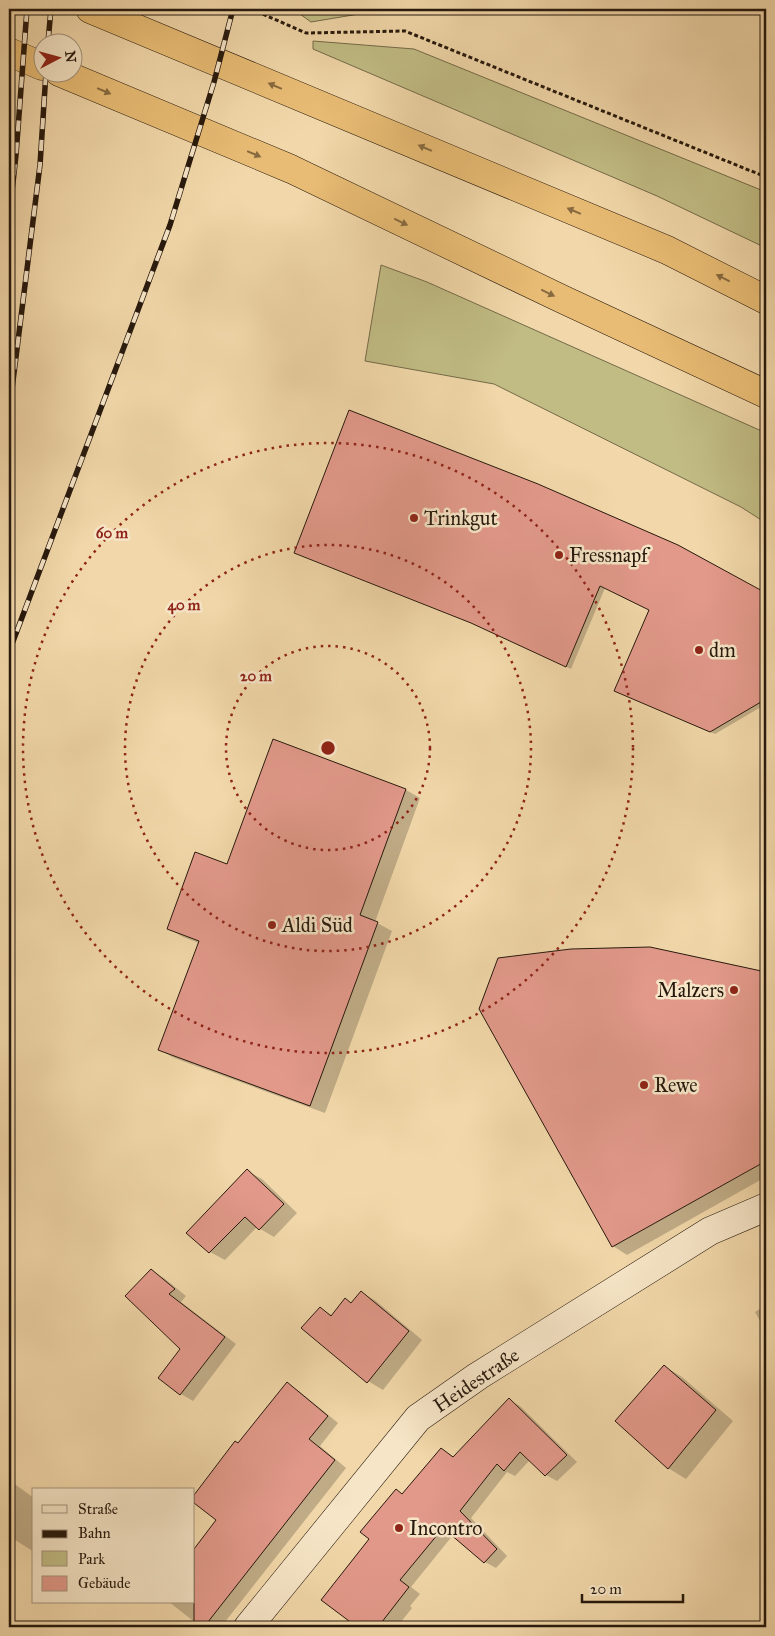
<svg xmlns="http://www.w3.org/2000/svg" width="775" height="1636" font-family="'IM FELL Great Primer',serif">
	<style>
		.green { fill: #c1bc84; stroke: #746a48 }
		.shadow { fill: #0003 }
		.building { fill: #e2998a; stroke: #27190d }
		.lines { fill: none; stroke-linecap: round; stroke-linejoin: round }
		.secondary-casing { stroke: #27190d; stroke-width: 29 }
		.highway-casing { stroke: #27190d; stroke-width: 29 }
		.path { stroke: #27190d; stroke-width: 3; stroke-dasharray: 4 2.5; stroke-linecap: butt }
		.secondary { stroke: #f6e5c7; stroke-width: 28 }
		.highway { stroke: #e8bc74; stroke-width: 28 }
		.rail-casing { stroke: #27190d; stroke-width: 5.5 }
		.rail { stroke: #f6e5c7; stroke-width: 4; stroke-dasharray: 11; stroke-linecap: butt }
		.oneway { fill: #886a40 }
		.ring { fill: none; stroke: #8f2418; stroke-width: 2.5; stroke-dasharray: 2.5 5 }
		.poi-dot { fill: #8f2418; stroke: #f6e5c7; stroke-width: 2 }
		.labels { text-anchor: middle; stroke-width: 5; stroke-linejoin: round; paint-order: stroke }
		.poi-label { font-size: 20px; fill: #27190d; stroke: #f6e5c7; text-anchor: start }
		.street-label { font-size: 20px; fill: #27190d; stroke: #f6e5c7 }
		.centre { fill: #8f2418; stroke: #f6e5c7; stroke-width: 2.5 }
		.ring-label { font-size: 15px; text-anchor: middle; font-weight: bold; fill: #8f2418; stroke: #f6e5c7; stroke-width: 5; stroke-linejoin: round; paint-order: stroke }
	</style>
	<rect width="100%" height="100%" fill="#f1d7a9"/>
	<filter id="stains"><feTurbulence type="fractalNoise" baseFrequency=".004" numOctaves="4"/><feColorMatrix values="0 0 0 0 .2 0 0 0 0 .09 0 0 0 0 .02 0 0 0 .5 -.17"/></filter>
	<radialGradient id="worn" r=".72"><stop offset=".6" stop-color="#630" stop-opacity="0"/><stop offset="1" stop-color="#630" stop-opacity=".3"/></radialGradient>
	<!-- green -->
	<path class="green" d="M293 9H372L371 12 311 22Z
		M313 41 414 49 766 192V248L657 196 313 49Z
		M381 265 427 282 766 433V523L741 507 494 384 365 361Z"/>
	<!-- shadow -->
	<path class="shadow" d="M677 547 766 595V704L715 734 620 693 650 610 605 588 571 669 477 625Z
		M406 790 420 798 375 922 392 931 325 1113 174 1058 160 1050 199 943 183 937 168 928 228 865Z
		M650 948 766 973V1177L627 1255 613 1246Z
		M247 1171 262 1179 297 1213 274 1237 257 1227 225 1260 210 1252Z
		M151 1271 164 1278 186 1296 181 1302 236 1344 193 1401 181 1394 159 1378 181 1349Z
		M362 1293 376 1301 422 1340 383 1390 368 1381 320 1308 333 1316 352 1304Z
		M766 1305V1332L755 1312Z
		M664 1366 682 1377 733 1421 686 1479 668 1468Z
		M287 1384 299 1391 338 1423 320 1446 346 1468 221 1627H201L169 1602H194V1551L218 1520 194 1501V1497L235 1442 238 1444Z
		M509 1400 520 1406 577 1462 557 1481 546 1475 530 1460 515 1476 507 1472 471 1518 507 1556 496 1568 485 1562 453 1535 411 1587 420 1594 410 1606 412 1608 397 1627H359L323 1600 404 1495 441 1449 454 1457Z
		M9 1480 34 1498V1552L9 1536Z"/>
	<!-- building -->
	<path class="building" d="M349 410 538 484 678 545 766 593V699L710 732 614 691 649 610 600 586 566 667 471 623 294 553Z
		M273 739 406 789 360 915 378 922 310 1106 158 1050 199 941 167 929 195 852 227 864Z
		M650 947 766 972V1161L612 1247 479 1009 498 958 571 949Z
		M247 1169 284 1204 259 1230 245 1217 209 1253 186 1233Z
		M151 1269 175 1289 169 1294 225 1337 180 1395 158 1378 180 1349 125 1296Z
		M361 1291 409 1331 367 1383 301 1328 320 1307 331 1316 345 1298 351 1303Z
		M664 1365 716 1410 668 1469 615 1421Z
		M287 1382 328 1416 309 1439 335 1460 204 1627H194V1549L216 1520 194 1503V1495L235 1441 238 1443Z
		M509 1398 567 1455 545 1476 520 1452 504 1471 497 1464 460 1511 497 1549 484 1563 443 1528 400 1580 409 1587 378 1627H357L321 1600 369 1539 360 1532 396 1489 402 1494 441 1448 453 1457Z"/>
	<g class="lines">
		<defs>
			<path id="secondary" d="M248 1627 418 1418 478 1376 710 1231 766 1207"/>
			<path id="highway" d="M90 9 667 250 766 300
				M9 52 42 66
				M59 72 291 169 562 299 766 394"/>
		</defs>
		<!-- secondary casing -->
		<use href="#secondary" class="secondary-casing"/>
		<!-- highway casing -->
		<use href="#highway" class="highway-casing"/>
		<!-- path -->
		<path class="path" d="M251 9 306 33 405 31 766 177"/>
		<!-- secondary -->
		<use href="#secondary" class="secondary"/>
		<!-- highway -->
		<use href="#highway" class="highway"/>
		<defs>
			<path id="rail" d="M48 42 51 9
				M9 219 16 155 27 9
				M9 413 40 165 46 72
				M9 652 170 225 214 82 233 9"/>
		</defs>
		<!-- rail casing -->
		<use href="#rail" class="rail-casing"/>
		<!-- rail -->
		<use href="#rail" class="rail"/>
	</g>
	<!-- one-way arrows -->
	<defs><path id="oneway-solid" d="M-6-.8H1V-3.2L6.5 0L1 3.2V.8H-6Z" transform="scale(1.25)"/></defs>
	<g class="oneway">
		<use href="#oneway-solid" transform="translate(275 86) rotate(-157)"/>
		<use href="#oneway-solid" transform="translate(104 91) rotate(23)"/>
		<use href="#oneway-solid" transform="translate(425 148) rotate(-157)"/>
		<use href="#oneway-solid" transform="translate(254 154) rotate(23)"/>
		<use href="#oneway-solid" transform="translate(574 211) rotate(-157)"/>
		<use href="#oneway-solid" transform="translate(401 222) rotate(26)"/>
		<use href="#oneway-solid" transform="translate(723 278) rotate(-153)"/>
		<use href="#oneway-solid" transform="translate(548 293) rotate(26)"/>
	</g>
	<!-- distance rings -->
	<g class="ring">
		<circle cx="328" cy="748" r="102"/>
		<circle cx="328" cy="748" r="203"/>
		<circle cx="328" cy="748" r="305"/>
	</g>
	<!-- markers -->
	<g class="poi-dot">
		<circle cx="414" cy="518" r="5"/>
		<circle cx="559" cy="555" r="5"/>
		<circle cx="699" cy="650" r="5"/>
		<circle cx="272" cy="925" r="5"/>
		<circle cx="734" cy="990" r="5"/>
		<circle cx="644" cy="1085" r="5"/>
		<circle cx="399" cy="1528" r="5"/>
	</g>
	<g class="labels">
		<!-- poi labels -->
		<g class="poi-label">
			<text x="424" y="525">Trinkgut</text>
			<text x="569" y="562">Fressnapf</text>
			<text x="709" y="657">dm</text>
			<text x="282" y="932">Aldi Süd</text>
			<text x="724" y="997" text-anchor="end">Malzers</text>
			<text x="654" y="1092">Rewe</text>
			<text x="409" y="1535">Incontro</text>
		</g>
		<!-- street labels -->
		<g class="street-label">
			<text transform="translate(476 1380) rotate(-34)" y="7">Heidestraße</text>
		</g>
	</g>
	<circle cx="328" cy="748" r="8" class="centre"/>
	<g class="ring-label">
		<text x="112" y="538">60 m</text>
		<text x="184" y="610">40 m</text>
		<text x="256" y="681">20 m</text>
	</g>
	<!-- margin -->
	<rect width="775" height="1636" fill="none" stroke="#f1d7a9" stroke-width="30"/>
	<rect x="10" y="10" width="755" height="1616" fill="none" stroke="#27190d" stroke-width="2.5"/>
	<rect x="15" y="15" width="745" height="1606" fill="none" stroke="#27190d"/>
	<!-- legend -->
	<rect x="32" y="1488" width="162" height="115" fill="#f6e5c7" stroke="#a3937d"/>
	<rect x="42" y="1505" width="25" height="8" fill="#f6e5c7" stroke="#a3937d"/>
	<text x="78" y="1514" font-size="15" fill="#27190d">Straße</text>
	<rect x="42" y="1530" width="25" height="8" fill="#27190d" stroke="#a3937d"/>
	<text x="78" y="1538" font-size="15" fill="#27190d">Bahn</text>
	<rect x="42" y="1551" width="25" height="15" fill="#c1bc84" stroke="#a3937d"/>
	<text x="78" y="1564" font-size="15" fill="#27190d">Park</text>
	<rect x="42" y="1576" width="25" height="15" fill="#e2998a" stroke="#a3937d"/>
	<text x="78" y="1588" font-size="15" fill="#27190d">Gebäude</text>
	<!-- north arrow -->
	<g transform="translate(58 58) rotate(84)"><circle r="24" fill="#f6e5c7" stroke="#a3937d"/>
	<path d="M0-4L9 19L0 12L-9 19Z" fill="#8f2418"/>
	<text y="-8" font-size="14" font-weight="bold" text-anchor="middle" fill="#27190d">N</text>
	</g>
	<!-- scale -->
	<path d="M582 1594v8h101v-8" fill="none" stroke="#27190d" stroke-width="2.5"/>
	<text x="590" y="1594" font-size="15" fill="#27190d" stroke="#f6e5c7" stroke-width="4" paint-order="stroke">20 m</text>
	<rect width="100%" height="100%" filter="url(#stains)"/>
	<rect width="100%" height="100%" fill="url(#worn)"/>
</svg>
